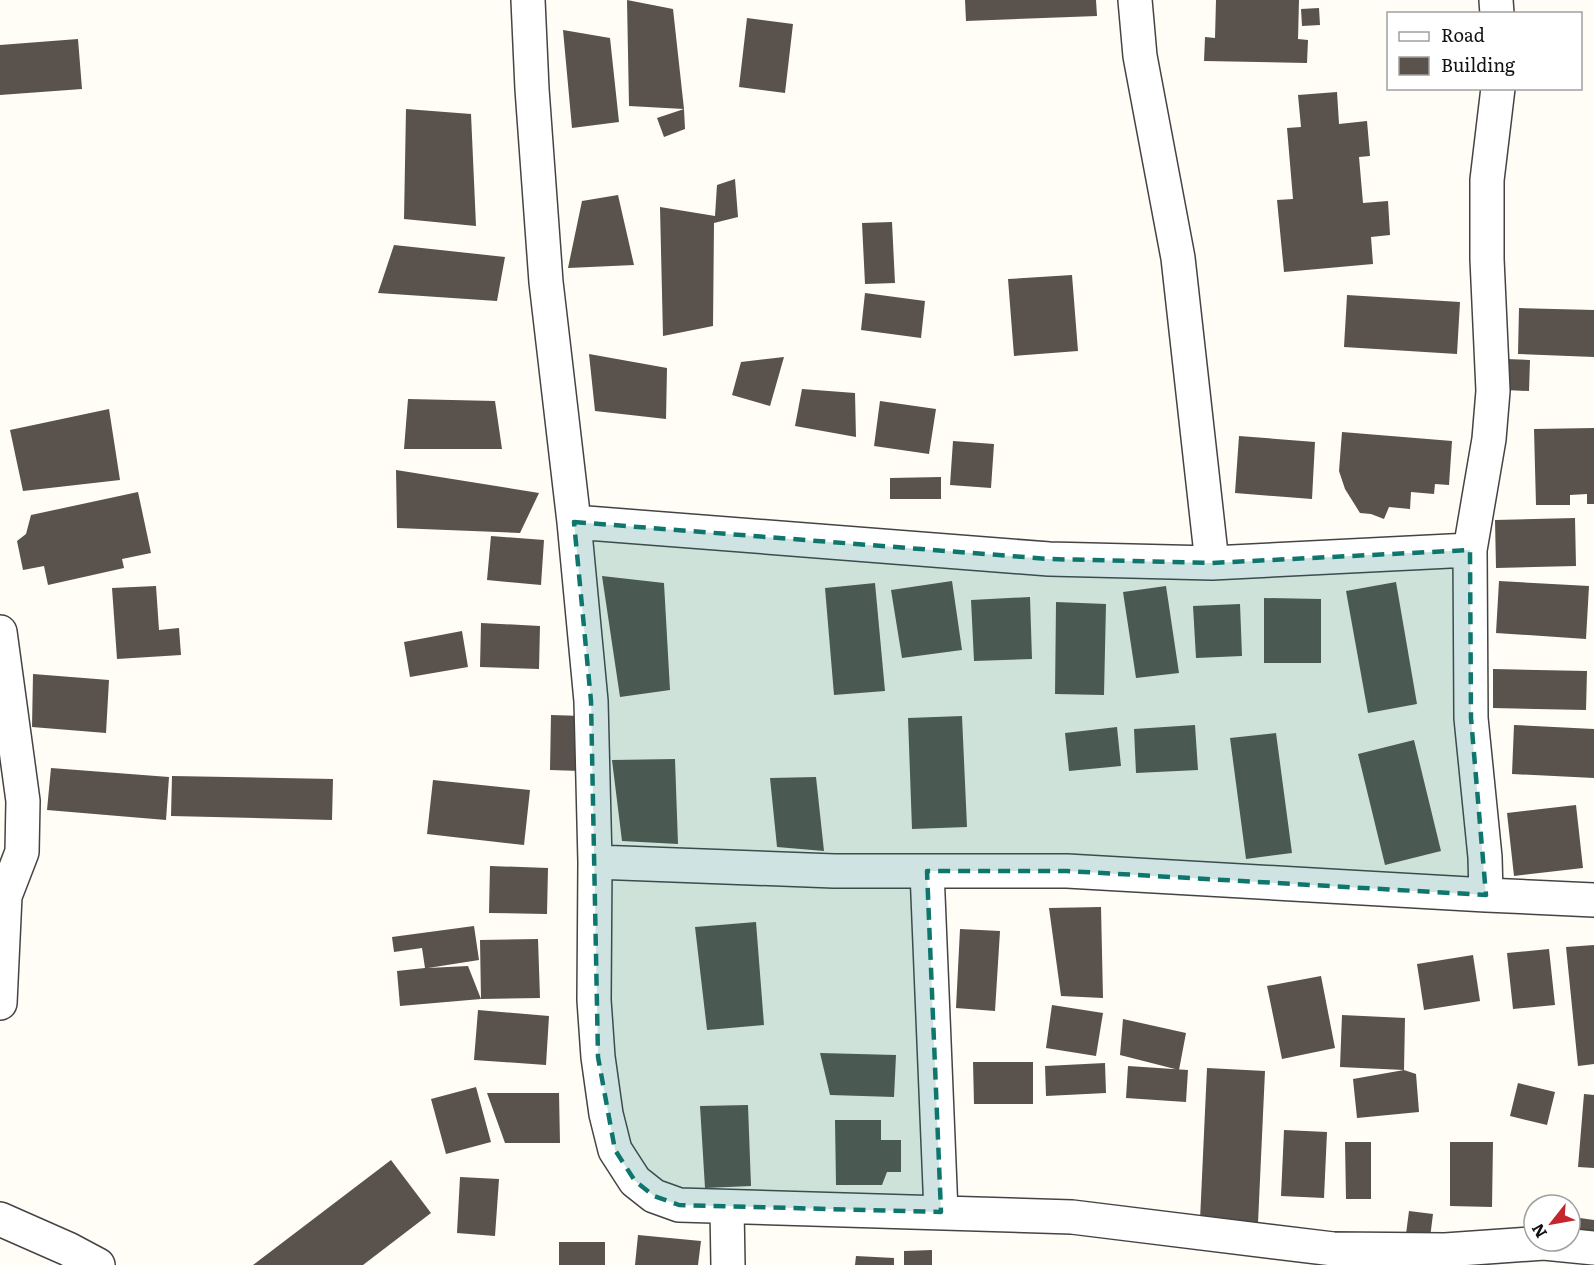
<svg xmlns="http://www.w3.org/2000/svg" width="1594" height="1265" font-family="Literata,serif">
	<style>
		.building { fill: #5a524d }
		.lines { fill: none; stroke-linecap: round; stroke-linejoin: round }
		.street-casing { stroke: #444; stroke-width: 36 }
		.street { stroke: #fff; stroke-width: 33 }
		.marked { fill: #0f766e; fill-opacity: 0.2; stroke: #0f766e; stroke-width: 4.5; stroke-dasharray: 12 8; stroke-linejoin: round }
	</style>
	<rect width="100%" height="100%" fill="#fffdf5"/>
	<!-- building -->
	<path class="building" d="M627 0 673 9 684 109 629 106Z
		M965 0H1096L1097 16 966 21Z
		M1216 0H1299L1298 39 1308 40 1307 63 1204 61 1205 37 1215 38Z
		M1319 8 1320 25 1302 26 1301 9Z
		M747 18 793 24 785 93 739 87Z
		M563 30 610 38 619 122 572 128Z
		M78 39 82 89 0 95V45Z
		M1337 92 1339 124 1367 121 1370 156 1359 157 1363 203 1388 201 1390 235 1371 237 1373 264 1284 272 1277 200 1293 199 1287 128 1301 127 1298 95Z
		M406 109 471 114 476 226 404 219Z
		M684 109 685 129 664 137 657 118Z
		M735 179 738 217 714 223 713 326 663 336 660 207 715 216 717 185Z
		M618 195 634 265 568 268 582 201Z
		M892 222 895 283 865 284 862 223Z
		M394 245 505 257 497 301 378 293Z
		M1072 275 1078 351 1014 356 1008 279Z
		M865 293 925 301 921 338 861 330Z
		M1347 295 1460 302 1457 354 1344 347Z
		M1519 308 1594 310V357L1518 354Z
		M589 354 667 368 666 419 595 411Z
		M784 357 770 406 732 395 741 362Z
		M1506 359 1530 360 1529 391 1505 390Z
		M802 389 855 393 856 437 795 426Z
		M408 399 495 401 502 449H404Z
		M880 401 936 409 929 454 874 446Z
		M109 409 120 480 23 491 10 430Z
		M1594 428V504H1587V494L1570 495V505H1536L1534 429Z
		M1342 432 1452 441 1449 485 1435 484 1434 494 1411 492 1410 509 1389 507 1384 519 1371 514 1360 513 1345 489 1339 471Z
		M1239 436 1315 442 1312 499 1235 493Z
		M953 441 994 444 991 488 950 485Z
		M396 470 539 493 520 533 397 528Z
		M941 477V499H890V478Z
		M138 492 151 553 122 559 124 568 48 585 44 566 23 570 17 541 26 534 31 515Z
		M1575 518 1576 566 1496 568 1495 520Z
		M491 536 544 540 541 585 487 580Z
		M602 576 664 583 670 690 620 697Z
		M952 581 962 650 902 658 891 590Z
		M1499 581 1589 586 1586 639 1496 633Z
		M1396 582 1417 704 1368 713 1346 591Z
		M875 583 885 691 834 695 825 588Z
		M156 586 159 630 179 628 181 655 117 659 112 588Z
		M1166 586 1179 673 1136 678 1123 592Z
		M1030 597 1032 659 974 661 971 600Z
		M1264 598 1321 599V663H1264Z
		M1056 602 1106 604 1104 695 1055 694Z
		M1240 604 1242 656 1196 658 1193 606Z
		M481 623 540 626 539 669 480 667Z
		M462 631 468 667 410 677 404 642Z
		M1493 669 1587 671 1586 710 1493 708Z
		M33 674 109 680 106 733 32 727Z
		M551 715 583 716 581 771 550 770Z
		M962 716 967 827 912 829 908 718Z
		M1195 725 1198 770 1136 773 1134 729Z
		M1514 725 1594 729V778L1512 774Z
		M1117 727 1121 766 1069 771 1065 733Z
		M1276 733 1292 853 1246 859 1230 738Z
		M1414 740 1441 851 1385 865 1358 754Z
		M675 759 678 844 622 841 612 760Z
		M51 768 169 777 166 820 47 810Z
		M172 776 333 779 332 820 171 816Z
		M816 777 824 851 777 847 770 778Z
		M433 780 530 790 524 845 427 834Z
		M1576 805 1583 868 1514 876 1507 813Z
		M490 866 548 868 547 914 489 913Z
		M1101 907 1103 998 1061 996 1049 908Z
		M756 922 764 1025 707 1030 695 927Z
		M474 926 479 960 428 968 468 966 481 999 400 1006 397 971 425 968 422 948 394 952 392 937Z
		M960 929 1000 931 995 1011 956 1008Z
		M538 939 540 998 481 999 480 940Z
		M1594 945V1064L1578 1066 1566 947Z
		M1549 949 1555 1005 1513 1009 1507 953Z
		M1473 955 1480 1001 1424 1010 1417 964Z
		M1321 976 1335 1048 1282 1059 1267 986Z
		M1052 1005 1103 1013 1096 1056 1046 1048Z
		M478 1010 549 1016 546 1065 474 1060Z
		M1342 1015 1405 1018 1404 1070 1340 1067Z
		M1123 1019 1186 1033 1179 1070 1120 1055Z
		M820 1053 896 1055 894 1097 830 1095Z
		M973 1062H1033V1104H974Z
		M1105 1063 1106 1093 1046 1096 1045 1066Z
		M1128 1066 1188 1070 1186 1102 1126 1098Z
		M1207 1068 1265 1071 1258 1223 1200 1220Z
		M1404 1070 1416 1074 1419 1112 1357 1118 1353 1079Z
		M1518 1083 1555 1092 1547 1125 1510 1116Z
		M476 1087 491 1142 446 1154 431 1099Z
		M487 1093H559L560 1143H505Z
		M1584 1094 1594 1095V1168L1578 1167Z
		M748 1105 751 1186 705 1188 700 1106Z
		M835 1120H881V1140H901V1172H887L882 1185H836Z
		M1284 1130 1327 1132 1324 1198 1281 1196Z
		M1345 1142H1371V1199H1346Z
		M1450 1142H1493L1492 1207 1450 1206Z
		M391 1160 431 1213 363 1265H253Z
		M460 1177 499 1179 495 1236 457 1233Z
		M1409 1211 1433 1214 1430 1238 1406 1234Z
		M1580 1218 1594 1220V1239L1578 1236Z
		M638 1235 701 1241 698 1265H635Z
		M559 1242H605V1265H559Z
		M932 1250V1265H904V1251Z
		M856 1256 894 1258V1265H855Z"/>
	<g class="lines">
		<defs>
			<path id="street" d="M528 0 532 89 546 282 574 522 591 701 595 862 594 1000 598 1057 606 1114 615 1150 635 1181 654 1196 679 1205 1072 1217 1333 1249 1445 1250 1544 1243 1594 1248
				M1135 0 1140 56 1178 258 1212 563
				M1496 0 1497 14
				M574 522 1049 559 1212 563 1470 550
				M0 632 23 801 22 852 5 896 0 1003
				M595 862 834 871H1067L1486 895 1485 857 1471 718 1470 550 1489 439 1493 391 1487 259V180L1498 88
				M927 871 941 1212
				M1486 895 1594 900
				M727 1208 728 1265
				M0 1219 68 1249 98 1265"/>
		</defs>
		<!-- street casing -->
		<use href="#street" class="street-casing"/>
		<!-- street -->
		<use href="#street" class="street"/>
	</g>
	<!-- marked area -->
	<path class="marked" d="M574 522 1049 559 1212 563 1470 550 1471 718 1486 895 1067 871H927L941 1212 679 1205 654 1196 635 1181 615 1150 598 1057 591 701Z"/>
	<!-- legend -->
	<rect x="1387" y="12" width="195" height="78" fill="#ffffff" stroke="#a0a0a0" stroke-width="1.5"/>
	<rect x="1399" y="32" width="30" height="9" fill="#ffffff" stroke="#a0a0a0" stroke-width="1.5"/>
	<text x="1441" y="42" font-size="18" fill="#111111">Road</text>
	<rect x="1399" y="57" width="30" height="18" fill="#5a524d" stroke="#a0a0a0" stroke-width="1.5"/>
	<text x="1441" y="72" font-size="18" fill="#111111">Building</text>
	<!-- north arrow -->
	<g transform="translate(1552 1223) rotate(239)"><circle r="28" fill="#ffffff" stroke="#a0a0a0" stroke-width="1.5"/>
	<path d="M0-4.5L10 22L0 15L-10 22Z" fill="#c4262e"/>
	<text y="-9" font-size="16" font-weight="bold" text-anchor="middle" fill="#111111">N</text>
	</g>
</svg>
